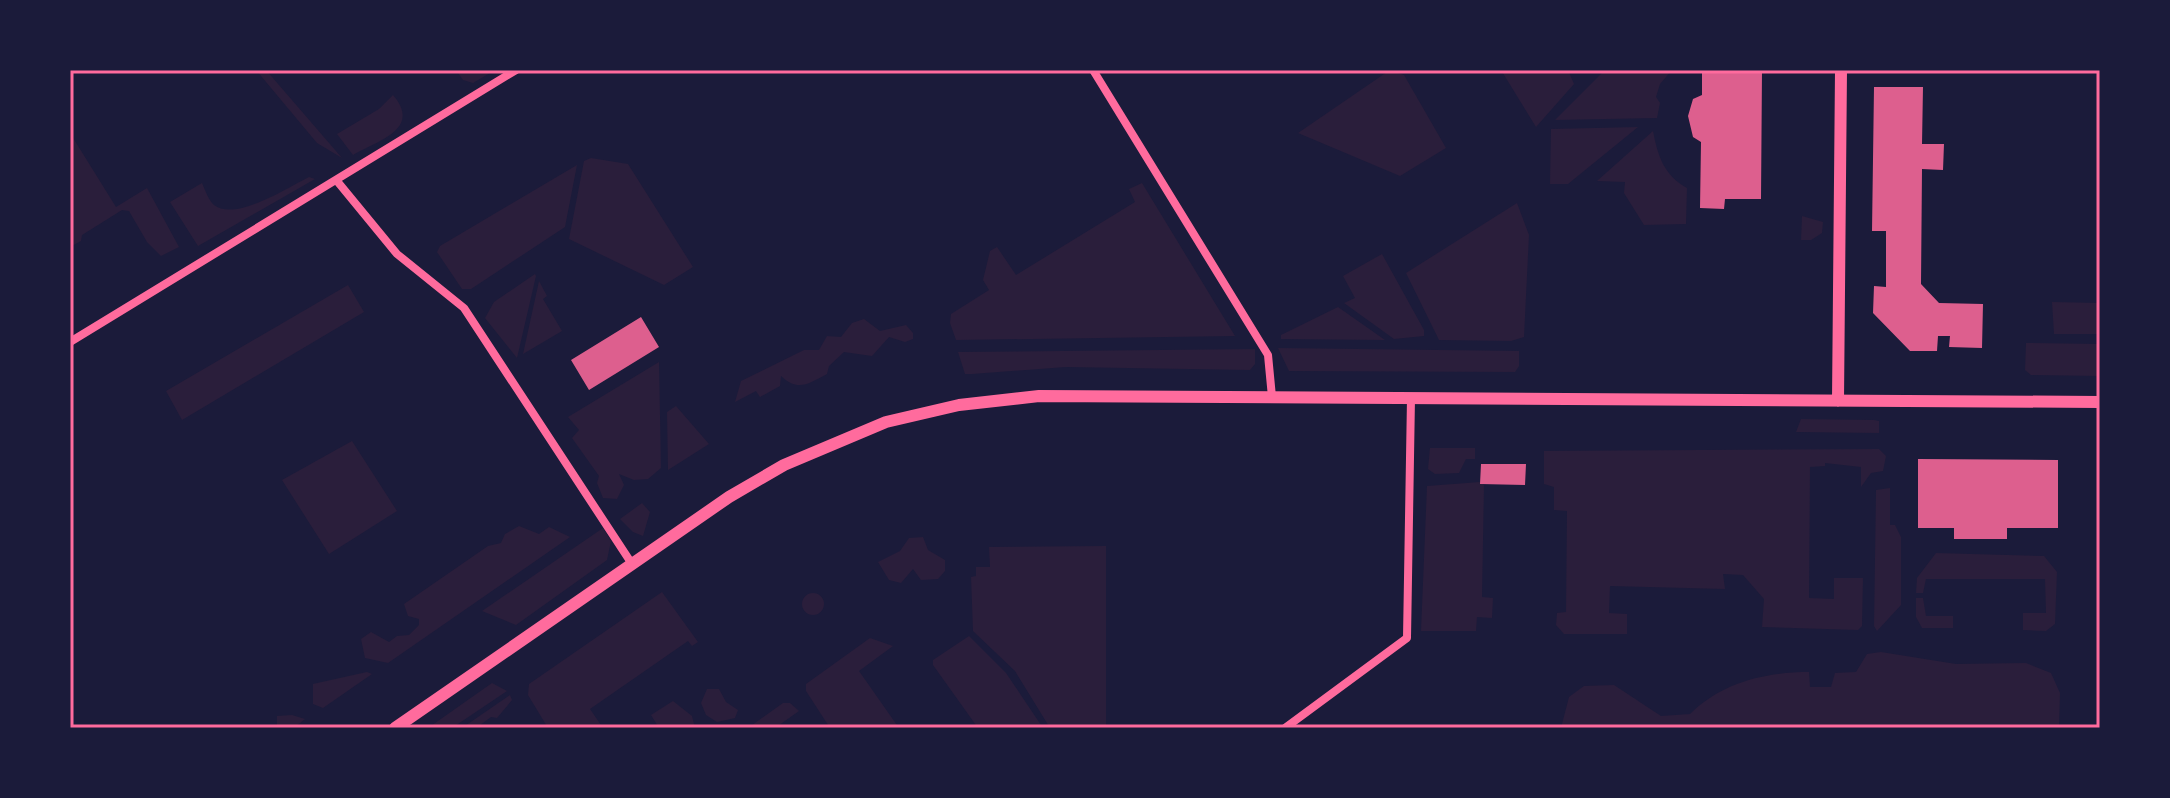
<svg xmlns="http://www.w3.org/2000/svg" width="2170" height="798" font-family="Barlow,sans-serif">
	<style>
		.green { fill: #2a1e3b }
		.building { fill: #dd5f8e }
		.lines { fill: none; stroke-linecap: round; stroke-linejoin: round }
		.minor { stroke: #ff6b9d; stroke-width: 8 }
		.secondary { stroke: #ff6b9d; stroke-width: 12 }
		.neatline { fill: none; stroke: #ff6b9d; stroke-width: 3 }
	</style>
	<rect width="100%" height="100%" fill="#1b1b3a"/>
	<!-- green -->
	<path class="green" d="M256 70H266L342 158 317 143Z
		M456 70H495L473 83 463 80Z
		M1390 70 1404 75 1446 148 1400 176 1298 133Z
		M1501 70H1568L1574 84 1536 127Z
		M1605 70H1672L1660 84 1656 97 1660 103 1657 118 1555 120Z
		M393 95C422 129 379 140 353 155L337 134 379 109Z
		M1638 127 1568 184H1550L1551 129Z
		M1653 131C1658 157 1664 175 1687 188L1686 224 1644 225 1624 193 1625 182 1597 181Z
		M70 133 116 207 147 188 179 247 161 256 147 242 129 211 122 210 82 235 81 241 70 247Z
		M591 158 628 164 693 267 664 285 569 239 584 161Z
		M577 165 565 227 471 289H462L437 252 440 246Z
		M309 177 315 179 198 246 170 202 202 183C205 190 209 201 214 205 235 222 289 187 309 177Z
		M1142 183 1235 336 956 340 950 323 951 314 989 290 983 280 990 251 997 247 1016 275 1135 202 1129 189Z
		M1517 203 1529 235 1524 337 1511 341 1439 340 1406 273Z
		M1802 216 1823 222 1822 233 1811 240H1801Z
		M1382 254 1424 330V336L1394 339 1344 303 1355 298 1343 276Z
		M535 274 536 276 517 358 485 318 494 302Z
		M539 281 547 296 543 299 562 331 523 354Z
		M348 285 364 312 182 420 166 391Z
		M2052 302 2100 303V334H2054Z
		M1338 307 1385 340 1281 339V335Z
		M864 319 880 331 906 325 913 333V339L905 342 889 337 872 356 844 352 829 366 827 374C808 384 798 392 781 376L780 386 760 397 756 391 735 402 741 381 804 350H819L827 336 841 337 852 323Z
		M2026 343 2100 344V376L2031 375 2025 370Z
		M1278 348 1519 351V366L1515 372 1289 371Z
		M1255 349V364L1250 370 1066 367 972 374H965L958 352Z
		M659 362 661 468 648 479 634 480 619 474 624 485 617 499 603 498 597 483 599 476 572 438 579 430 568 417Z
		M676 406 709 444 668 470 667 412Z
		M1801 419 1874 420 1879 421V433L1796 432Z
		M352 441 397 511 329 554 282 480Z
		M1430 448H1475V459H1466L1459 473 1435 474 1428 469Z
		M1879 449 1886 456 1883 471 1871 473 1861 487V467L1825 463V466L1810 467 1809 598 1834 599V578H1863L1862 626 1858 630 1762 627 1764 599 1743 575 1723 574 1725 589 1610 586 1609 613 1627 614V634H1564L1556 625 1557 613 1566 612 1567 511 1554 510V487L1544 484V451Z
		M1480 482 1484 485 1482 597 1493 598 1492 618 1477 617 1476 631H1421L1427 486Z
		M1890 488V525H1895L1901 537V605L1877 631 1874 626 1876 490Z
		M642 503 650 512 643 536 633 532 620 519Z
		M519 526 539 534 549 527 570 537 388 663 365 658 361 639 371 632 389 642 397 636 409 635 419 625V619L408 616 404 604 488 546 501 543 505 534Z
		M603 528 611 541 607 560 516 625 482 611Z
		M923 537 928 550 945 560V571L938 579 921 580 913 569 901 583 889 580 878 562 900 551 909 538Z
		M1106 546V728H1050L1015 671 973 631 971 577 976 576V567H990L989 547Z
		M1936 553 2044 556 2057 572 2055 624 2046 631 2023 630V613H2046L2045 579H1926L1923 593H1916L1917 578Z
		M662 592 698 642 692 646 688 641 590 709 603 728H548L528 695 529 684Z
		M802 604a11 11 0 1 1 22 0a11 11 0 1 1-22 0Z
		M1916 598H1923L1926 616H1953V628H1922L1916 617Z
		M969 636 1006 673 1043 728H978L933 665V660Z
		M870 638 893 646 859 671 899 728H830L806 691V684Z
		M1881 652 1956 664 2026 663 2051 673 2060 693 2059 728H1561L1569 697 1584 686 1614 685 1661 716 1690 714C1721 683 1764 672 1809 672L1810 687H1831L1835 673 1856 672 1867 654Z
		M367 672 372 674 323 708 313 704V684Z
		M492 683 507 691 452 728H428Z
		M707 689H719L726 702 738 710 735 718 717 722 706 715 701 703Z
		M510 695 512 700 497 718 491 717 476 728H462Z
		M673 701 692 716 695 728H659L651 715Z
		M783 703H790L799 711 775 728H748Z
		M292 715 305 719 294 728H277V716Z"/>
	<!-- building -->
	<path class="building" d="M1702 70H1762L1761 199H1725L1724 209 1700 208 1701 142 1693 137 1688 116 1693 99 1702 95Z
		M1874 87H1923L1922 144H1944L1943 170 1922 169 1921 284 1939 303 1983 304 1982 348 1949 347 1950 336H1938L1937 351H1910L1873 313 1874 286 1886 287V231H1872Z
		M641 317 659 347 589 390 571 360Z
		M1918 459 2058 460V528H2007V539H1954V528H1918Z
		M1481 464H1526L1525 485 1480 484Z"/>
	<g class="lines">
		<!-- minor -->
		<path class="minor" d="M1093 70 1268 355 1272 397
			M337 181 397 254 464 308 632 564
			M70 342 516 70
			M1285 728 1407 638 1411 398"/>
		<!-- secondary -->
		<path class="secondary" d="M1838 401 1841 70
			M395 728 729 497 784 465 886 422 959 405 1039 396 2100 402"/>
	</g>
	<!-- border -->
	<rect width="2170" height="798" fill="none" stroke="#1b1b3a" stroke-width="144"/>
	<rect x="72" y="72" width="2026" height="654" class="neatline"/>
</svg>
